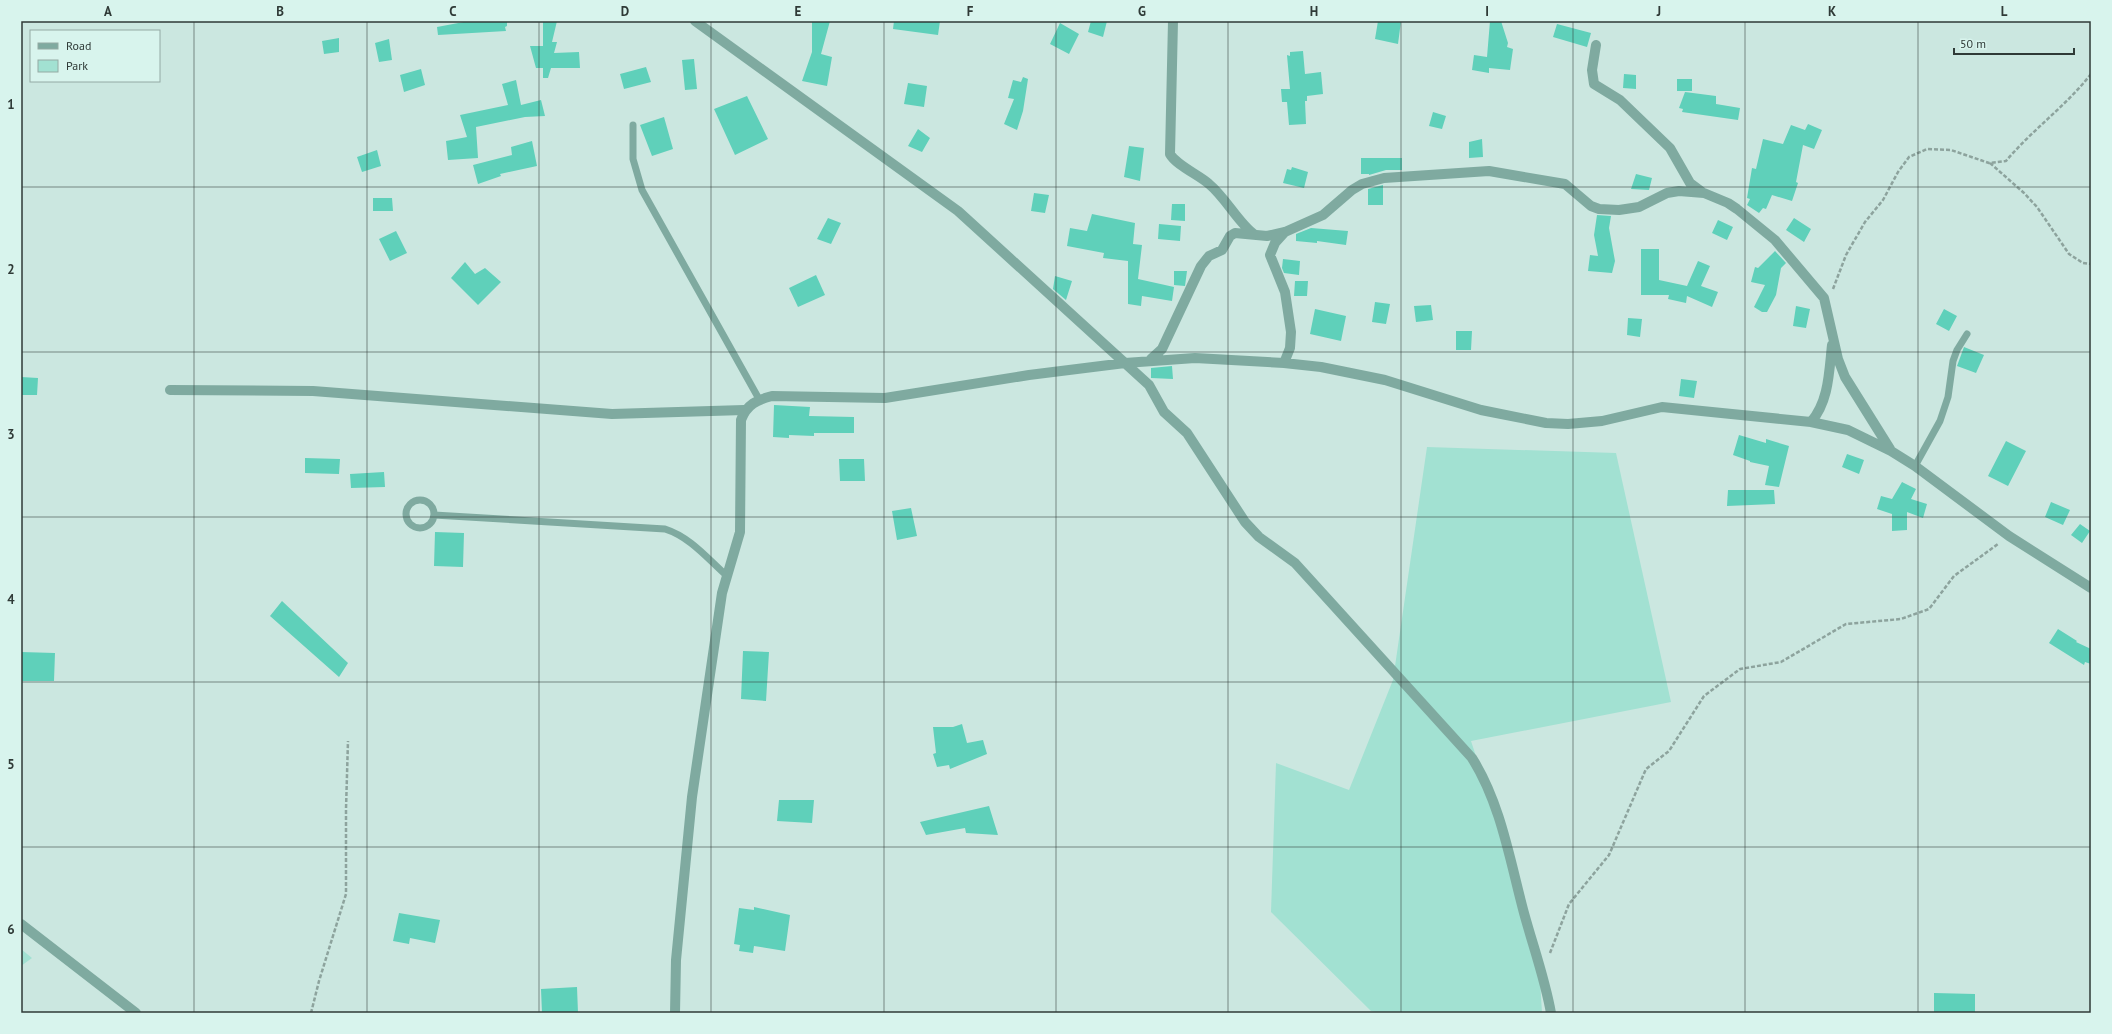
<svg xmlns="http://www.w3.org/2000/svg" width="2112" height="1034" font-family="'PT Sans',sans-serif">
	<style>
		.green { fill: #a2e1d2 }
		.building { fill: #5fd0ba }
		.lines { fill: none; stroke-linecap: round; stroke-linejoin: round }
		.path { stroke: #8da39d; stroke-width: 2.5; stroke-dasharray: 4 2; stroke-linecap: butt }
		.service { stroke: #7faaa0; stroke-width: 7 }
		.minor { stroke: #7faaa0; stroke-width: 10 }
		.tertiary { stroke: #7faaa0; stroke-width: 10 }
		.grid { fill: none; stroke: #2f3a37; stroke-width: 1; stroke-opacity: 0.55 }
		.neatline { fill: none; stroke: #2f3a37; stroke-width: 1.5 }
		.grid-label { font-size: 13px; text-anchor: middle; font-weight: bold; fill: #2f3a37 }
	</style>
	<rect width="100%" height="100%" fill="#cbe7e0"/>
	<!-- green -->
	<path class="green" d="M1427 447 1616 453 1671 702 1471 741 1538 945 1542 1013H1381L1371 1011 1271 912 1276 763 1349 790 1393 680Z
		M21 949 32 958 21 966Z"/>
	<!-- building -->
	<path class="building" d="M469 21H507V26L505 27 506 31 438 35 437 27Z
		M543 21H557L552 42H557L554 53 579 52 580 68H551L548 78H543V68H536L530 46H543Z
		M812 21H830L821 54 832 57 827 86 802 81 812 52Z
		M894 21H940L938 35 893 29Z
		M1091 21H1107L1103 37 1088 32Z
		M1378 21H1401L1398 44 1375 39Z
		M1490 21H1501L1508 43 1507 47 1513 49 1510 70 1489 68V73L1472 70 1474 55 1487 57Z
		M1060 23 1079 34 1069 54 1050 44Z
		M1557 24 1591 33 1587 47 1553 37Z
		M339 38V52L324 54 322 41Z
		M389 39 392 60 379 62 375 43Z
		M1303 51 1305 74 1321 72 1323 94 1307 96V101H1305L1306 124 1289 125 1287 102H1282L1281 89H1290L1287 55 1290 56V52Z
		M694 59 697 89 685 90 682 60Z
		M646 67 651 82 624 89 620 74Z
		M421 69 425 85 404 92 400 75Z
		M1624 74 1636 75V89L1623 88Z
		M1023 77 1028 79 1023 111 1017 130 1004 124 1014 99 1008 98 1013 80 1021 82Z
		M1677 79H1692V91H1677Z
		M516 80 521 105 541 100 545 116 525 117 476 127 478 158 448 160 446 141 467 137 460 115 508 105 502 84Z
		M908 83 927 86 924 107 904 104Z
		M1685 92 1716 96V104L1740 108 1738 120 1682 112 1683 109 1679 108Z
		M747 96 768 139 735 155 714 109Z
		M1433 112 1446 116 1442 129 1429 126Z
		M664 117 673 149 652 156 640 125Z
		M1808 124 1822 130 1814 149 1803 145 1796 182 1798 183 1792 201 1772 195 1766 209 1763 208 1759 213 1747 205 1750 199 1747 198 1752 168 1756 169 1763 139 1783 144 1791 125 1805 130Z
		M918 129 930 138 922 152 908 146Z
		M1482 139 1483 157 1469 158V142Z
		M532 141 537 166 500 174 501 176 478 184 473 165 512 155 511 147Z
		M1129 146 1144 148 1140 181 1124 177Z
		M377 150 381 166 362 172 357 157Z
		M1361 158H1402V170H1386L1369 175V174H1361Z
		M1292 167 1308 172 1304 188 1283 183 1287 169 1291 170Z
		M1636 174 1652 178 1649 190 1631 189Z
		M1383 185V205H1368V189Z
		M1034 193 1049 195 1045 213 1031 211Z
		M373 198H392L393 211H373Z
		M1172 204H1185V221L1171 220Z
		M1092 214 1135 223 1133 244 1142 245 1138 279 1174 287 1172 301 1142 296 1141 306 1128 304V261L1103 258 1104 253 1067 246 1070 228 1087 231Z
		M1597 215 1611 216 1609 228 1615 261 1612 273 1588 271 1590 255 1598 256 1594 235Z
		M828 218 841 223 831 244 817 239Z
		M1794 218 1811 229 1804 242 1786 230Z
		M1718 220 1733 227 1727 240 1712 233Z
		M1159 224 1181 226 1180 241 1158 239Z
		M1311 228 1348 231 1346 245 1317 241V243L1296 241V234Z
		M396 231 407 253 390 261 379 239Z
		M1641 249H1659V280L1687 286 1698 261 1710 266 1701 286 1718 292 1712 307 1687 296 1686 303 1668 299 1669 295H1641Z
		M1775 251 1786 263 1781 268 1776 295 1767 312H1762L1754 307 1765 285 1751 282 1755 267 1758 268Z
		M1283 259 1300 261 1299 275 1284 273 1282 268Z
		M465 262 475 274 485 268 501 282 478 305 451 278Z
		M1174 271H1187L1185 286 1174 285Z
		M816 275 825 295 798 307 789 288Z
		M1055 276 1072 281 1066 300 1053 289Z
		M1295 281H1308L1307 296H1294Z
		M1375 302 1390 304 1386 324 1372 322Z
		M1431 305 1433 320 1416 322 1414 306Z
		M1796 306 1810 309 1806 328 1793 326Z
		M1315 309 1346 316 1341 341 1310 334Z
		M1944 309 1957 316 1949 331 1936 324Z
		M1628 318 1642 319 1640 337 1627 335Z
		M1456 331H1472L1471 350H1456Z
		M1964 347 1984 355 1976 373 1957 366Z
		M1172 366 1173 379 1151 378V368Z
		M21 377 38 378 37 395H21Z
		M1681 379 1697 381 1694 398 1679 396Z
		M774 405 810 407 809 416 854 417V433H814V436L789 435V438L773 437Z
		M1739 435 1766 443V439L1789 446 1779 487 1765 485 1769 466 1750 462V461L1733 455Z
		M2006 441 2026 451 2008 486 1988 476Z
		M1847 454 1864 460 1859 474 1842 467Z
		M305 458 340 459 339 474 305 473Z
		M839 459H864L865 481H840Z
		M384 472 385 487 351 488 350 474Z
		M1902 482 1916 489 1911 499 1927 504 1923 518 1907 512V530L1892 531V514L1877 509 1881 496 1892 499Z
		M1728 490H1774L1775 504 1727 506Z
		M2051 502 2070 510 2063 525 2045 517Z
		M911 508 917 536 897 540 892 511Z
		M2080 524 2090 531 2082 543 2071 535Z
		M435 532 464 533 463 567 434 566Z
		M282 601 348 663 339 677 270 616Z
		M2058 629 2077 641 2076 642 2091 649V664L2085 662 2084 665 2049 643Z
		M743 651 769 652 766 701 741 699Z
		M21 652 55 653 54 681H21Z
		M962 724 967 743 983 740 987 754 950 769 949 765 937 767 933 754 936 753 933 727H953Z
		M779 800H814L812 823 777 821Z
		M989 806 998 835 966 833 965 828 926 835 920 822Z
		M754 907 790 915 785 951 754 946 753 953 739 951 740 945 734 944 739 908 754 910Z
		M399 913 440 920 435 943 410 938 409 944 393 941Z
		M577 987 578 1013H542L541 989Z
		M1934 993 1975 994V1013H1934Z"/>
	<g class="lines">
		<!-- path -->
		<path class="path" d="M1990 163 2024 193 2037 207 2069 254 2083 263 2091 264
			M1833 289 1846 255 1865 222 1883 200 1898 172 1909 157 1927 149 1951 150 1989 163 2006 161C2032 130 2066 106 2091 74
			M1550 953 1569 904 1609 855 1646 769 1669 751 1704 696 1740 669 1781 662 1846 624 1901 619 1929 609 1954 576 1998 544
			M311 1013 319 981 346 894V809L348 741"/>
		<!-- service -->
		<path class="service" d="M633 125V159L642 190 759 399
			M1915 466 1940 421 1948 397 1953 361 1957 350 1967 334
			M406 514a14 14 0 1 1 28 0a14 14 0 1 1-28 0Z
			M434 515 665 529C690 537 707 558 726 575"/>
		<!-- minor -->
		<path class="minor" d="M695 21 958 211 1149 385 1164 412 1187 433 1245 522 1259 537 1295 563 1472 758C1501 804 1510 861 1524 913 1533 946 1545 979 1551 1013
			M1173 21 1170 154C1176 165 1199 175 1209 184 1226 198 1239 224 1255 235
			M1596 45 1592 70 1594 84 1620 100 1670 148 1690 183 1702 192
			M1284 233 1275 243 1270 255 1285 292 1291 332 1290 348 1284 363
			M1151 359 1162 349 1201 266 1209 256 1222 250 1230 236 1235 233 1267 236 1285 232 1323 215 1352 190 1362 184 1384 178 1489 171 1565 184 1591 206 1599 209 1619 210 1639 207 1667 193 1679 191 1704 193 1728 203 1737 209 1775 240 1824 298 1838 359 1845 377 1890 449
			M170 390 313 391 612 414 744 410
			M1811 422C1829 401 1829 372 1832 345
			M675 1013 676 960 692 797 722 593 740 532 741 420C747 404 757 400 772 396L885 398 1029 375 1125 363 1195 358 1284 363 1321 367 1385 380 1481 410 1546 423 1568 424 1602 421 1662 407 1811 422 1848 430 1891 451 1915 466 2009 536 2091 588"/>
		<!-- tertiary -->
		<path class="tertiary" d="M21 924 136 1013"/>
	</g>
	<!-- grid -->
	<path class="grid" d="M194 21V1013M367 21V1013M539 21V1013M711 21V1013M884 21V1013M1056 21V1013M1228 21V1013M1401 21V1013M1573 21V1013M1745 21V1013M1918 21V1013M21 187H2091M21 352H2091M21 517H2091M21 682H2091M21 847H2091"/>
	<!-- border -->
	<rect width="2112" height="1034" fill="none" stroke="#d8f4ed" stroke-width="44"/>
	<!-- legend -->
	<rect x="30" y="30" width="130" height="52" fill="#d8f4ed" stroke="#94aaa4"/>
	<rect x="38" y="43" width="20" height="6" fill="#7faaa0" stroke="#94aaa4"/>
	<text x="66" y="50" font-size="12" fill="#2f3a37">Road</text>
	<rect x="38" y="60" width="20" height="12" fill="#a2e1d2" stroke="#94aaa4"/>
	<text x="66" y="70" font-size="12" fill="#2f3a37">Park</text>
	<!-- scale -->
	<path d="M1954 48v6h120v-6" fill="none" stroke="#2f3a37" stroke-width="2"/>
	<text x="1960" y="48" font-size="12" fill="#2f3a37" stroke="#d8f4ed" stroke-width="3" paint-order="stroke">50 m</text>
	<rect x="22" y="22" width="2068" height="990" class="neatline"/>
	<g class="grid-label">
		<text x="108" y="16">A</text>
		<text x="280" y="16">B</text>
		<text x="453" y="16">C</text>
		<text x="625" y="16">D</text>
		<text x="798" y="16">E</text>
		<text x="970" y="16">F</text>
		<text x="1142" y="16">G</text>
		<text x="1314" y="16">H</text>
		<text x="1487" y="16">I</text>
		<text x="1659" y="16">J</text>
		<text x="1832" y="16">K</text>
		<text x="2004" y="16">L</text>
		<text x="11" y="109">1</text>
		<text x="11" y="274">2</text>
		<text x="11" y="439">3</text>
		<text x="11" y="604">4</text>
		<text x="11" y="769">5</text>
		<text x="11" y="934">6</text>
	</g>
</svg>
